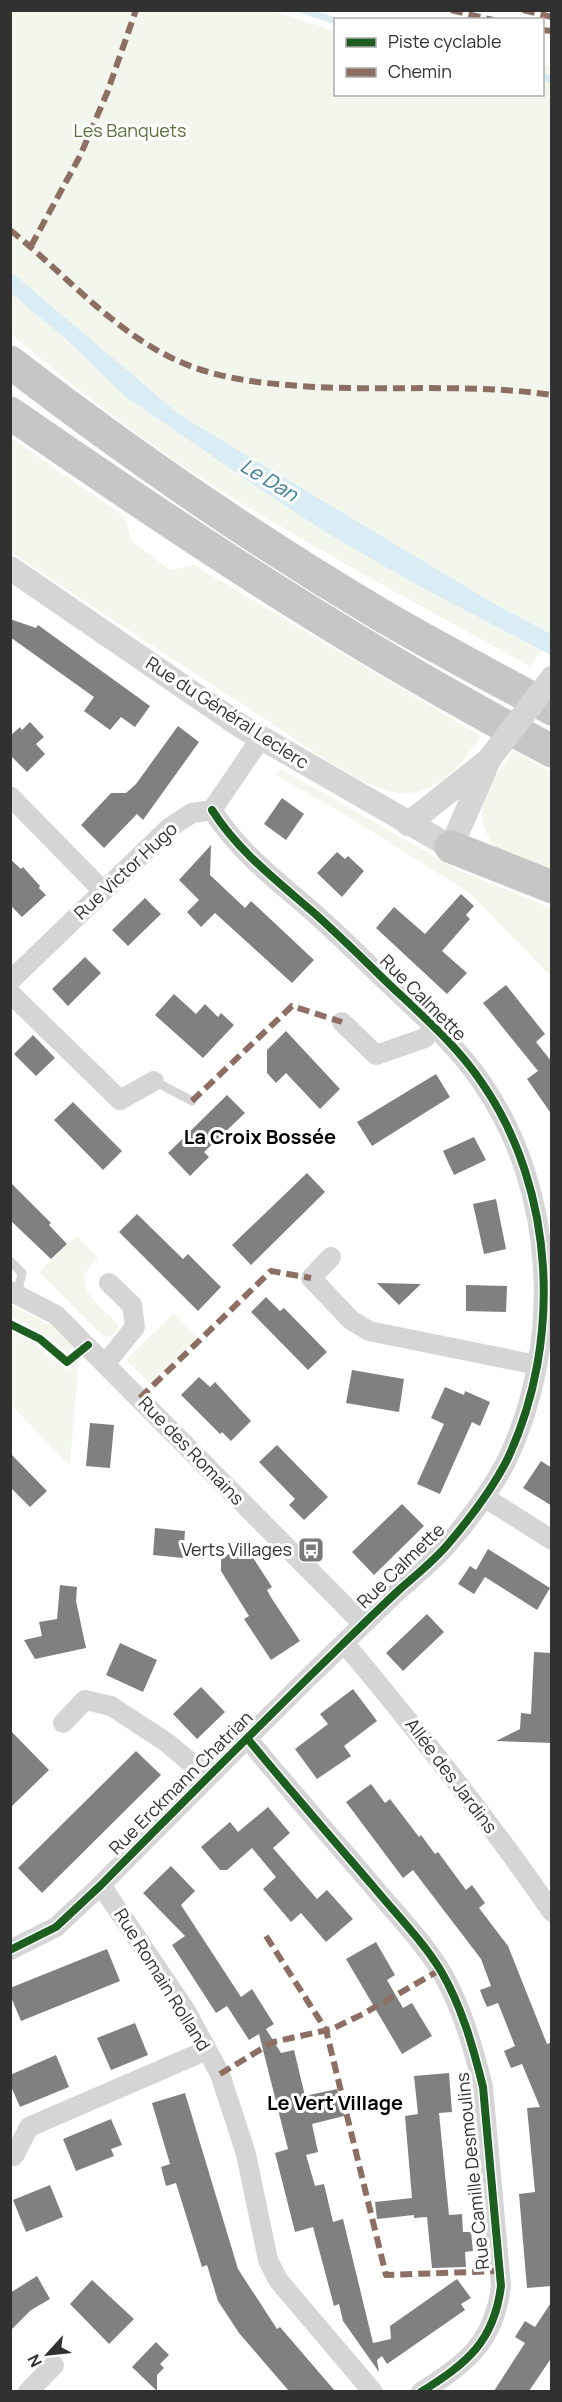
<svg xmlns="http://www.w3.org/2000/svg" width="562" height="2402" font-family="Manrope,sans-serif">
	<style>
		.green { fill: #f3f6ed }
		.water { fill: #daedf4 }
		.lines { fill: none; stroke-linecap: round; stroke-linejoin: round }
		.stream { stroke: #daedf4; stroke-width: 7 }
		.building { fill: #808080 }
		.service { stroke: #d5d5d5; stroke-width: 9 }
		.minor { stroke: #d5d5d5; stroke-width: 20 }
		.tertiary { stroke: #d5d5d5; stroke-width: 24 }
		.trunk { stroke: #c6c6c6; stroke-width: 33 }
		.tertiary-bridge { stroke: #d5d5d5; stroke-width: 24 }
		.quiet { stroke: #8d6e63; stroke-width: 6; stroke-dasharray: 12 6; stroke-linecap: butt }
		.cycleway-casing { stroke: #fff; stroke-width: 11 }
		.cycleway { stroke: #1b5e20; stroke-width: 8 }
		.labels { text-anchor: middle; stroke-width: 6; stroke-linejoin: round; paint-order: stroke }
		.park-label { font-size: 18px; fill: #5b713a; stroke: #fff }
		.street-label { font-size: 18px; fill: #313131; stroke: #fff }
		.poi-label { font-size: 18px; fill: #313131; stroke: #fff; text-anchor: end }
		.water-label { font-size: 20px; font-style: italic; fill: #367a93; stroke: #fff }
		.neighbourhood-label { font-size: 20px; font-weight: bold; fill: #000; stroke: #fff }
	</style>
	<rect width="100%" height="100%" fill="#fff"/>
	<!-- green -->
	<path class="green" d="M10 11H272L335 31 336 94H542L543 64 551 66 552 637 530 666C417 604 303 543 195 474 130 432 70 383 11 334Z
		M10 437 125 517 132 541 170 570 194 565 481 736C462 763 439 796 400 793 361 789 299 741 265 719 180 664 95 609 11 552Z
		M514 751 551 772V873C536 867 517 863 503 853 495 847 490 841 486 832 473 800 496 775 514 751Z
		M281 769 458 870 551 908V976L468 892 344 814 275 775Z
		M77 1236 98 1258C94 1262 89 1267 86 1272 75 1289 107 1312 118 1324L119 1329 111 1336 104 1337 39 1272Z
		M10 1305 52 1326 74 1346 68 1353 44 1334 11 1316Z
		M174 1313 198 1337 151 1384 126 1360Z
		M10 1330 27 1339 67 1370 79 1359 70 1466 11 1405Z"/>
	<!-- water -->
	<path class="water" d="M10 271 180 415 498 606 551 634V655L417 585 327 533 257 487 125 396 68 341 11 293Z"/>
	<g class="lines">
		<!-- stream -->
		<path class="stream" d="M302 10 336 21
			M542 77 552 79"/>
	</g>
	<!-- building -->
	<path class="building" d="M10 619 36 628 38 625 150 706 135 727 121 717 110 730 84 711 94 697 10 637Z
		M30 722 44 737 36 744 45 754 27 772 10 755V736L20 727 22 730Z
		M178 726 199 742 143 820 137 814 104 848 81 825 111 793H126L136 784Z
		M282 798 304 814 286 840 264 824Z
		M211 845 210 875 245 908 251 901 314 960 292 983 215 913 201 927 187 912 199 900 179 880Z
		M337 852 345 859 348 856 364 871 342 897 317 873Z
		M10 859 21 869 23 867 40 886 39 888 46 895 22 917 10 905Z
		M461 894 474 906 466 915 470 919 442 951 467 973 447 994 376 928 394 907 425 934Z
		M145 898 161 914 128 946 112 930Z
		M85 957 101 973 68 1006 52 989Z
		M506 985 545 1034 536 1042 552 1062V1115L527 1079 538 1071 483 1003Z
		M174 994 196 1014 205 1004 218 1017 221 1013 234 1025 203 1058 155 1015Z
		M286 1031 340 1089 320 1109 286 1073 276 1083 267 1073V1050Z
		M33 1035 55 1058 36 1076 14 1054Z
		M436 1074 450 1097 372 1146 357 1122Z
		M227 1095 245 1113 204 1152 209 1157 190 1176 168 1153Z
		M73 1102 122 1151 103 1170 54 1120Z
		M474 1137 486 1160 454 1175 443 1151Z
		M307 1173 325 1192 251 1265 232 1245Z
		M10 1182 51 1223 49 1225 67 1244 51 1259 10 1220Z
		M496 1199 506 1249 484 1254 473 1204Z
		M137 1214 183 1259 188 1254 221 1287 198 1311 119 1232Z
		M377 1283 421 1284 399 1305Z
		M466 1285 507 1286 506 1312 466 1311Z
		M266 1297 280 1311 284 1308 327 1352 308 1370 251 1312Z
		M352 1370 404 1379 399 1412 346 1403Z
		M199 1377 210 1387 215 1382 251 1421 231 1441 222 1432 220 1434 181 1395Z
		M445 1387 464 1395 465 1391 490 1402 480 1426 472 1422 440 1494 417 1484 444 1424 431 1418Z
		M90 1423 114 1425 110 1468 86 1466Z
		M277 1445 328 1497 304 1520 289 1505 295 1499 259 1462Z
		M10 1453 47 1491 30 1507 10 1487Z
		M541 1461 552 1468V1506L523 1488Z
		M402 1504 424 1526 374 1575 352 1552Z
		M155 1528 185 1531 183 1558 153 1555Z
		M237 1549 242 1557 250 1553 272 1587 267 1590 272 1599 300 1641 271 1660 244 1619 249 1616 221 1571V1559Z
		M488 1549 550 1588 537 1610 485 1577 474 1594 458 1584 470 1566 476 1570Z
		M60 1585 77 1587 76 1601 86 1648 35 1659 24 1640 42 1636 39 1622 57 1619Z
		M427 1614 444 1632 403 1671 386 1653Z
		M120 1643 157 1660 143 1692 106 1675Z
		M534 1652 552 1653V1743L496 1741 520 1729 521 1713 531 1714Z
		M201 1687 225 1712 197 1739 173 1714Z
		M353 1689 377 1721 344 1746 351 1756 317 1779 295 1749 328 1724 320 1714Z
		M10 1730 49 1770 10 1808Z
		M136 1751 161 1775 42 1893 18 1868Z
		M371 1784 385 1803 390 1799 419 1837 421 1835 435 1854 438 1852 466 1890 472 1885 485 1903 479 1908 508 1946 547 2044 552 2042 551 2286 527 2288 519 2194 535 2192 527 2108 540 2107 522 2064 511 2068 504 2051 515 2046 498 2003 487 2007 483 1998 480 1990 491 1986 481 1959 413 1870 403 1878 346 1802Z
		M268 1807 290 1833 273 1848 317 1899 327 1890 353 1919 326 1942 301 1913 291 1922 263 1889 276 1877 252 1848 227 1870H220L201 1847 230 1822 238 1832Z
		M171 1866 195 1891 181 1905 241 1997 252 1989 274 2024 266 2029 281 2053 294 2050 305 2096 337 2089 344 2116 312 2124 318 2152 306 2155 315 2186 324 2184 333 2222 343 2219 373 2343 391 2339 390 2326 457 2279 471 2298 461 2304 465 2310 387 2364 382 2356 377 2360 379 2372 343 2321 339 2304 334 2306 313 2227 295 2232 275 2153 288 2149 259 2034 249 2040 227 2006 216 2013 172 1945 185 1936 143 1893Z
		M376 1942 395 1975 387 1980 403 2008 412 2003 432 2036 402 2054 346 1959Z
		M107 1949 120 1981 21 2021 10 1995V1988Z
		M135 2023 148 2055 111 2070 97 2038Z
		M56 2055 69 2087 20 2107 10 2084V2075Z
		M449 2073 452 2112 439 2113 449 2215 462 2214 463 2232H471L473 2251 465 2252 466 2267 432 2268 427 2217 414 2218V2215L377 2219 375 2202 412 2198 405 2116 418 2114 414 2076Z
		M185 2093 238 2269 277 2329 280 2327 335 2391H289L239 2333 218 2301 207 2265 202 2267 176 2183 166 2186 161 2167 170 2164 152 2103Z
		M111 2119 122 2145 111 2149 114 2156 76 2171 63 2139Z
		M50 2185 63 2217 26 2232 13 2200Z
		M37 2276 50 2299 31 2310 10 2331V2293Z
		M92 2280 134 2319 109 2344 70 2304Z
		M552 2301V2357L529 2391H494L525 2343 515 2337 525 2321 535 2327Z
		M156 2342 169 2355 160 2364 164 2368 157 2375V2391L132 2367Z"/>
	<g class="lines">
		<!-- service -->
		<path class="service" d="M154 1081 192 1101
			M10 1261 22 1273 17 1294"/>
		<!-- minor -->
		<path class="minor" d="M10 796 103 891
			M10 981 169 828 192 813 212 810 261 738
			M10 993 120 1100 154 1081
			M342 1022 376 1055 425 1038 434 1026
			M331 1257 311 1278 351 1320 369 1331 537 1365
			M10 1291 56 1315 363 1624
			M106 1363 135 1327 132 1305 109 1283
			M484 1497 552 1540
			M345 1644C417 1730 488 1819 552 1912
			M63 1723 85 1700 111 1706 166 1742 208 1777
			M247 1738C288 1788 330 1836 372 1885 395 1913 422 1940 441 1971 462 2007 473 2047 483 2087L501 2286C494 2342 467 2363 421 2392
			M101 1885 186 2011 220 2074 246 2154 268 2260 278 2280 373 2392
			M10 1950 56 1927 101 1885C170 1815 240 1745 310 1676 340 1647 369 1618 399 1590 416 1575 435 1560 449 1543 471 1517 493 1488 508 1458 562 1342 556 1190 482 1083 458 1047 424 1017 393 988 366 962 340 936 313 912 276 880 238 851 212 810
			M14 2156 29 2127 207 2050
			M28 2392 54 2365"/>
		<!-- tertiary -->
		<path class="tertiary" d="M10 568 239 725 451 847 490 758
			M408 824 486 762"/>
		<!-- trunk -->
		<path class="trunk" d="M10 362C128 453 253 539 381 615 437 648 495 678 552 709
			M10 413C185 534 362 652 552 751
			M451 847 552 887"/>
		<!-- tertiary-bridge -->
		<path class="tertiary-bridge" d="M490 758 552 678"/>
		<!-- quiet -->
		<path class="quiet" d="M451 10 493 20
			M523 10 552 17
			M542 30 552 31
			M10 230C62 271 106 324 166 355 203 375 247 382 288 385 376 393 465 382 552 395
			M31 246 80 156 107 93 136 10
			M192 1101 292 1006 342 1022
			M140 1398 271 1271 311 1278
			M266 1936 326 2030 386 2275 499 2271
			M220 2074 273 2042 332 2029 363 2014 440 1970"/>
		<defs>
			<path id="cycleway" d="M10 1324 40 1339 67 1362 88 1345
				M247 1738C288 1788 330 1836 372 1885 395 1913 422 1940 441 1971 462 2007 473 2047 483 2087L501 2286C494 2342 467 2363 421 2392
				M10 1950 56 1927 101 1885C170 1815 240 1745 310 1676 340 1647 369 1618 399 1590 416 1575 435 1560 449 1543 471 1517 493 1488 508 1458 562 1342 556 1190 482 1083 458 1047 424 1017 393 988 366 962 340 936 313 912 276 880 238 851 212 810"/>
		</defs>
		<!-- cycleway casing -->
		<use href="#cycleway" class="cycleway-casing"/>
		<!-- cycleway -->
		<use href="#cycleway" class="cycleway"/>
	</g>
	<!-- icons -->
	<defs>
		<symbol id="bus-square" viewBox="-11 -11 22 22"><rect x="-9" y="-9" width="18" height="18" rx="4" fill="#797979" stroke="#fff"/><path d="M-5-6H5V4H4V6H2V4H-2V6H-4V4H-5ZM-3.5-4V0h7V-4ZM-3.5 1.2v1.5H-2V1.2ZM2 1.2v1.5H3.5V1.2Z" fill="#fff"/></symbol>
	</defs>
	<g fill-rule="evenodd">
		<use href="#bus-square" x="296" y="1535" width="30" height="30"/>
	</g>
	<g class="labels">
		<!-- park labels -->
		<g class="park-label">
			<text x="130" y="137">Les Banquets</text>
		</g>
		<!-- street labels -->
		<g class="street-label">
			<text transform="translate(227 713) rotate(33)" y="6">Rue du Général Leclerc</text>
			<text transform="translate(126 871) rotate(-43)" y="6">Rue Victor Hugo</text>
			<text transform="translate(423 998) rotate(45)" y="6">Rue Calmette</text>
			<text transform="translate(191 1451) rotate(46)" y="6">Rue des Romains</text>
			<text transform="translate(401 1566) rotate(-44)" y="6">Rue Calmette</text>
			<text transform="translate(451 1776) rotate(53)" y="6">Allée des Jardins</text>
			<text transform="translate(181 1783) rotate(-45)" y="6">Rue Erckmann Chatrian</text>
			<text transform="translate(162 1980) rotate(58)" y="6">Rue Romain Rolland</text>
			<text transform="translate(473 2171) rotate(-96)" y="6">Rue Camille Desmoulins</text>
		</g>
		<!-- poi labels -->
		<g class="poi-label">
			<text x="292" y="1556">Verts Villages</text>
		</g>
		<!-- water labels -->
		<g class="water-label">
			<text transform="translate(269 480) rotate(31)" y="7">Le Dan</text>
		</g>
		<!-- neighbourhood labels -->
		<g class="neighbourhood-label">
			<text x="260" y="1144">La Croix Bossée</text>
			<text x="335" y="2110">Le Vert Village</text>
		</g>
	</g>
	<!-- border -->
	<rect width="562" height="2402" fill="none" stroke="#313131" stroke-width="24"/>
	<!-- legend -->
	<rect x="334" y="18" width="210" height="78" fill="#ffffff" stroke="#adadad" stroke-width="1.5"/>
	<rect x="346" y="38" width="30" height="9" fill="#1b5e20" stroke="#adadad" stroke-width="1.5"/>
	<text x="388" y="48" font-size="18" fill="#313131">Piste cyclable</text>
	<rect x="346" y="68" width="30" height="9" fill="#8d6e63" stroke="#adadad" stroke-width="1.5"/>
	<text x="388" y="78" font-size="18" fill="#313131">Chemin</text>
	<!-- north arrow -->
	<g transform="translate(48 2354) rotate(243)" stroke="#ffffff" stroke-width="4.5" paint-order="stroke">
	<path d="M0-4.5L10 22L0 15L-10 22Z" fill="#313131"/>
	<text y="-9" font-size="16" font-weight="bold" text-anchor="middle" fill="#313131">N</text>
	</g>
</svg>
